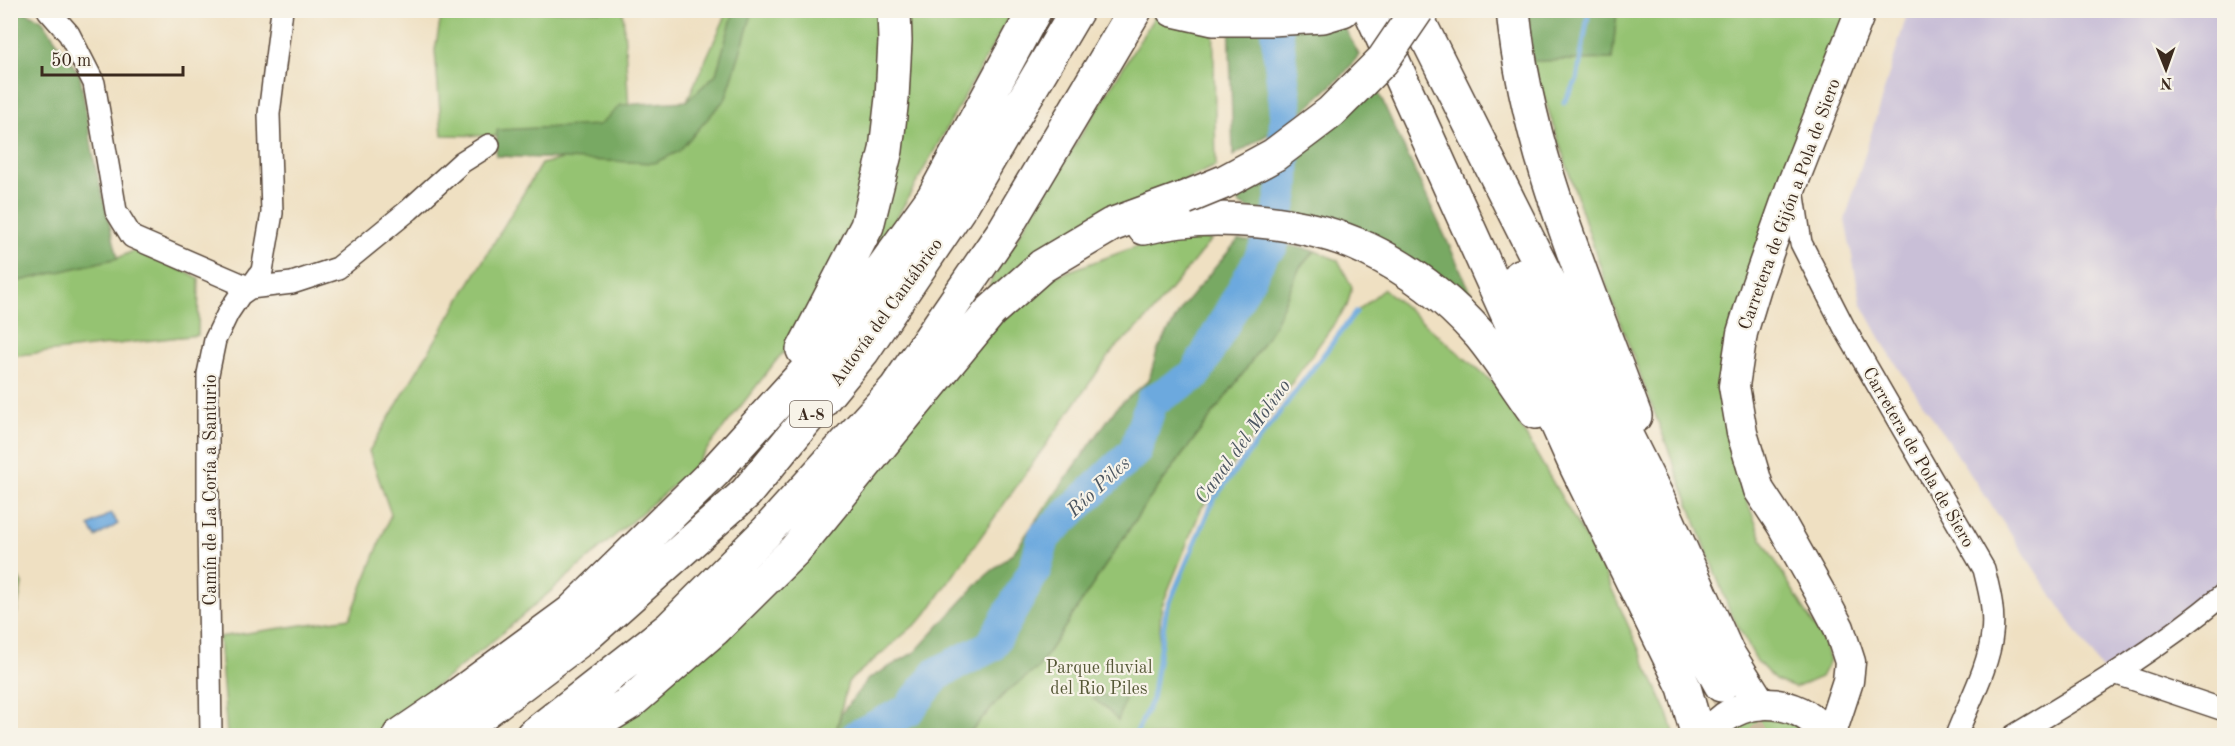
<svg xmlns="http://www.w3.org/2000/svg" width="2235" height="746" font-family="'Old Standard TT',serif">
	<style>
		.industrial { fill: #c9bfd7 }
		.green { fill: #95c372; stroke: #687648; stroke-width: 1.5 }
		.forest { fill: #78a964; stroke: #5a6a41; stroke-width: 1.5 }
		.water { fill: #6ca9de; stroke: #546a7e; stroke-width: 1.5 }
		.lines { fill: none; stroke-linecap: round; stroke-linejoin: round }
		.stream { stroke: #6ca9de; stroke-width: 5 }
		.river { stroke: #6ca9de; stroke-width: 33 }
		.highway-tunnel { stroke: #cbbca1; stroke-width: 33; stroke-dasharray: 33 16; stroke-linecap: butt }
		.street-casing { stroke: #564537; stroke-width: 24 }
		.secondary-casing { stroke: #564537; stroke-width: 33 }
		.highway-casing { stroke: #564537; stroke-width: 36 }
		.street { stroke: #fff; stroke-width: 21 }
		.secondary { stroke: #fff; stroke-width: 30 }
		.highway { stroke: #fff; stroke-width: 33 }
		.highway-bridge-casing { stroke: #564537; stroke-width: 36; stroke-linecap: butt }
		.highway-bridge { stroke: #fff; stroke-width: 33 }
		.labels { text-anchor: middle; stroke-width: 4.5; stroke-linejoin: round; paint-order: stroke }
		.shield { fill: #f7f3e8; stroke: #73665b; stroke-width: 1.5 }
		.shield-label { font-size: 16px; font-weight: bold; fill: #3b2a1e }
		.street-label { font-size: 18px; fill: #3b2a1e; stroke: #f7f3e8 }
		.park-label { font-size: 18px; fill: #565837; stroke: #f7f3e8 }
		.water-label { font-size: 20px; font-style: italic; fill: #4c5661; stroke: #f7f3e8 }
	</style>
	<rect width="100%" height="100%" fill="#f7f3e8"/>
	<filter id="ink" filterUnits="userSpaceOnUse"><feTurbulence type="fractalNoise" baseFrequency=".0167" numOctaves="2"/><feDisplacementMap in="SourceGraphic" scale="12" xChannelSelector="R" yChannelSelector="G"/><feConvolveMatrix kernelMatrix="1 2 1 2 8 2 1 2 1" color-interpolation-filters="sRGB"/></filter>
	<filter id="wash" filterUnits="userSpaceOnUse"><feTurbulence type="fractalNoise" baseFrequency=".008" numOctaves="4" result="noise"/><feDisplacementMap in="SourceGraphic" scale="24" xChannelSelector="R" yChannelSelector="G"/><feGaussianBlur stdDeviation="1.35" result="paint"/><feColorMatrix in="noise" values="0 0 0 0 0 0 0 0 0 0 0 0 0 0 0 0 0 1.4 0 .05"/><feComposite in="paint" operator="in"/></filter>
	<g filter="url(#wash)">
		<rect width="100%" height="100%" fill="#efe0c2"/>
		<!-- industrial -->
		<path class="industrial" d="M1908 11H2224V578L2143 645 2103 671 1888 352 1861 303 1845 220Z"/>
		<!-- green -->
		<path class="green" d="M442 11H623L630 126 497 136 442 135 435 50Z
			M728 11H1012L870 266 779 357 691 470 500 635 375 735H227L219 637 350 618 391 514 369 451 541 164 671 135Z
			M1158 11H1213L1216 166 1137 202 988 292 991 280Z
			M1617 11H1848L1727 426 1747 501 1762 539 1822 639 1830 660 1821 677 1795 688 1775 680 1757 661 1730 612 1609 293 1532 61 1612 59Z
			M1196 235 1211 240 1146 320 1113 350 924 617 848 682 835 735 605 736 1005 316 1045 280 1143 244Z
			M137 249 199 278 198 335 11 356 10 283 118 258Z
			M1315 251 1338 260 1352 287 1347 306 1201 509 1161 608 1158 661 1166 611 1213 500 1356 312 1384 289 1497 386 1601 565 1668 714 1675 735 956 736 972 730 1006 692 1038 668 1145 505 1244 372 1273 328 1300 267Z
			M11 565 22 584 17 612 11 631Z
			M1776 717 1793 723 1808 736H1725L1744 721Z"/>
		<!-- forest -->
		<path class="forest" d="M10 11H24L42 20 80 75 95 165 118 258 11 283Z
			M734 11H753L726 98 678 152 654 163 496 156 497 130 599 125 621 105 687 101 716 74Z
			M1229 11H1336L1359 55 1343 75 1299 115 1233 156Z
			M1528 11H1617L1612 59 1532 61Z
			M1374 83 1480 312 1239 204 1234 190Z
			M1238 240 1287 245 1315 251 1300 267 1273 328 1244 372 1145 505 1038 668 1006 692 972 730 956 736 835 735 841 714 868 679 915 652 982 579 1013 553 1117 407 1149 380 1157 351 1183 306Z
			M1117 691 1125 699 1118 721 1104 706 1093 699Z"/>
		<!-- water -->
		<path class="water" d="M111 513 118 524 96 537 89 526Z"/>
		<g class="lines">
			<!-- stream -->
			<path class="stream" d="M1564 102 1577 80 1589 10
				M1135 736 1152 699 1166 611 1213 500 1356 312"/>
			<!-- river -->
			<path class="river" d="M857 736 907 711 938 673 991 646 1035 569 1044 537 1135 451 1152 401 1195 375 1266 248 1272 245 1283 190 1286 108 1274 10"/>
		</g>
	</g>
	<g filter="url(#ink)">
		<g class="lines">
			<!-- highway-tunnel -->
			<path class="highway-tunnel" d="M1722 687 1754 736"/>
			<defs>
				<path id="street" d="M48 10 69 34 94 83 116 211 132 237 250 288 292 283 338 268 409 210 462 162 489 145
					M1793 189 1801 243 1845 329 1984 569C1989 590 1995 611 1992 634 1989 667 1968 704 1956 736
					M2117 674 2224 710
					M211 736 208 525V374L215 340 228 313 240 295 250 288 262 271 272 213 269 114 282 10
					M2013 736C2087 692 2158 649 2224 594"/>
				<path id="secondary" d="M1708 736C1733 694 1800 693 1826 736
					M1830 736 1848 681 1850 662 1839 628 1823 598 1782 525 1759 490 1742 433 1734 386 1742 333 1756 287 1792 185 1861 10"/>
				<path id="highway" d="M1173 10 1213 19H1271L1323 16 1343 10
					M1370 10 1576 466 1684 687 1698 736
					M1413 10 1661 505 1727 652 1759 703
					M1513 10C1526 151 1587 285 1635 416
					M1144 228C1209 210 1306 220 1367 249 1409 269 1448 299 1479 334 1499 358 1516 386 1535 412
					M1520 276 1696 640 1721 685
					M803 350 867 226 886 150 892 98 895 41 894 10
					M399 736 443 706 571 612 714 472 817 359 933 198 1035 10
					M453 736 588 634 746 493 863 351 963 203 1077 10
					M532 736 670 628 766 532 896 388 1005 229 1135 10
					M576 736 631 702 715 629 795 550 990 312 1042 266 1111 225 1185 198"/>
			</defs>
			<!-- street casing -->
			<use href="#street" class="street-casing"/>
			<!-- secondary casing -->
			<use href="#secondary" class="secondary-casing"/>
			<!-- highway casing -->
			<use href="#highway" class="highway-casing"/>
			<!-- street -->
			<use href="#street" class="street"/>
			<!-- secondary -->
			<use href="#secondary" class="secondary"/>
			<!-- highway -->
			<use href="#highway" class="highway"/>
			<defs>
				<path id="highway-bridge" d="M1185 198 1224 182 1274 155 1331 112 1383 60 1417 10"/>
			</defs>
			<!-- highway-bridge casing -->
			<use href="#highway-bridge" class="highway-bridge-casing"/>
			<!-- highway-bridge -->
			<use href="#highway-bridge" class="highway-bridge"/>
		</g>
	</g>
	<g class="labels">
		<!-- shield labels -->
		<rect class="shield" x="790" y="401" width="42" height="26" rx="4.5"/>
		<g class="shield-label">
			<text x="811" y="420">A-8</text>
		</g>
		<!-- street labels -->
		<g class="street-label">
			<text transform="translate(1789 204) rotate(-70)" y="6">Carretera de Gijón a Pola de Siero</text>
			<text transform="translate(886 312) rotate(-54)" y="6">Autovía del Cantábrico</text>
			<text transform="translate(1919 457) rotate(60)" y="6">Carretera de Pola de Siero</text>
			<text transform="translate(210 490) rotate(-90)" y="6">Camín de La Coría a Santurio</text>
		</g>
		<!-- park labels -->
		<g class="park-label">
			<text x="1099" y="673">Parque fluvial<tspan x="1099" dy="21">del Rio Piles</tspan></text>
		</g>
		<!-- water labels -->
		<g class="water-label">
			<text transform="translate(1242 441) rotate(-54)" y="7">Canal del Molino</text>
			<text transform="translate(1098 486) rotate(-43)" y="7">Río Piles</text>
		</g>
	</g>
	<!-- margin -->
	<rect width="2235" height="746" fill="none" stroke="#f7f3e8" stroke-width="36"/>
	<!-- north arrow -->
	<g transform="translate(2166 69) rotate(179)" stroke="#f7f3e8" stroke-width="4.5" paint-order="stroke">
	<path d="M0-4.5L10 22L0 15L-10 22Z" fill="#3b2a1e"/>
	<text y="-9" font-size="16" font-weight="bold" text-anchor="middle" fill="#3b2a1e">N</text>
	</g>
	<!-- scale -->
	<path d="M42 66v9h141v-9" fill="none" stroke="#3b2a1e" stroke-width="3"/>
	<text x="51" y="66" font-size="18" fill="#3b2a1e" stroke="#f7f3e8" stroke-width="4.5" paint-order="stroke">50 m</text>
</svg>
